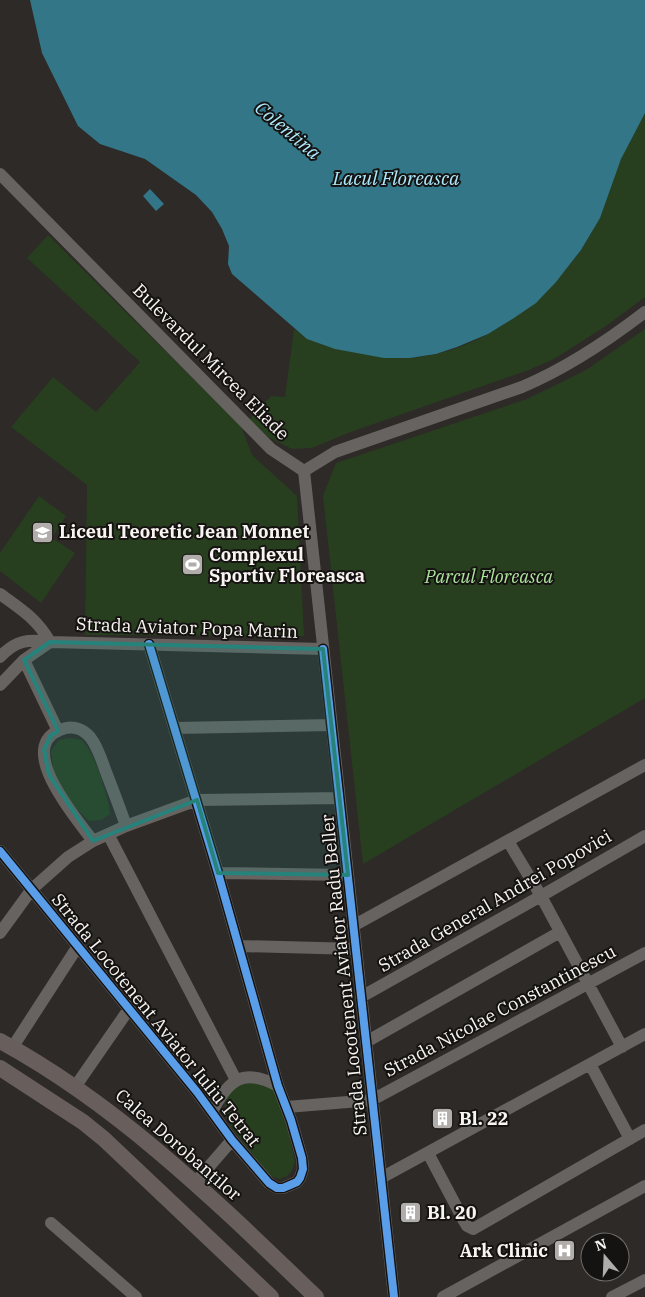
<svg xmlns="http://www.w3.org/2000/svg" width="645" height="1297" font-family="'IBM Plex Serif',serif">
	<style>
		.green { fill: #283f1f }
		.water { fill: #327688 }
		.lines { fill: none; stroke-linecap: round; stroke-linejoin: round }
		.minor { stroke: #666361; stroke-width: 12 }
		.major { stroke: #685f5d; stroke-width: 16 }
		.cycleway-casing { stroke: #151311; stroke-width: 11 }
		.cycleway { stroke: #5a9eea; stroke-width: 8 }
		.marked { fill: #26837b; fill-opacity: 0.2; stroke: #26837b; stroke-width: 4; stroke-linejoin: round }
		.labels { text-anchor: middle; stroke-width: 4; stroke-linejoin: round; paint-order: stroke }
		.street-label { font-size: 18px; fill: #f8f4f1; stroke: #151311 }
		.poi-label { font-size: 18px; font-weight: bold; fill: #f8f4f1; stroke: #151311; text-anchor: start }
		.park-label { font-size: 18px; font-style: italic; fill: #ace39c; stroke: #151311 }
		.water-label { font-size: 19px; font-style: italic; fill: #aeeafd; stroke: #151311 }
	</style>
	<rect width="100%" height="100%" fill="#2d2a27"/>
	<!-- green -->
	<path class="green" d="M645 113V297L606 326 554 359 529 370 348 433 312 448 292 449 268 437 249 420 271 396 285 397 294 329C316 345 334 349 360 353 377 356 393 359 409 358 477 354 544 304 581 250 601 221 608 189 622 157 628 141 637 127 645 113Z
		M48 235 241 426 252 455 297 496 304 636 85 635 87 485 11 427 53 377 96 412 140 362 27 258Z
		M645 329V698L363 864 323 496 336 463 527 399 586 370Z
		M39 496 66 516 52 538 75 553 41 603 0 571V553Z
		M69 738C72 738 78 739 81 740 93 747 109 799 110 814L101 820 89 821 66 798 54 776 51 751 59 740Z
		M245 1080 272 1086 282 1105 295 1161 292 1171 287 1176 279 1179 269 1175 231 1127 226 1118 224 1100 230 1091Z"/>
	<!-- water -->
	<path class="water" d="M30 0H645V113L621 159 600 218 581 250 556 282 536 303 514 318 488 334 457 347 436 354 410 358H384L335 349 307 339 232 274 228 264 229 246 222 229 212 212 196 195 145 159 100 144 78 126 42 53Z
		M150 189 164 204 156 211 143 196Z"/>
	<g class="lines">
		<!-- minor -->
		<path class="minor" d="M0 174 271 449 304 471
			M304 471 394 1297
			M304 471 335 452 522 387C567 368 606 342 645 312
			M0 594C21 609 37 619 50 642
			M0 657C16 640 28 639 50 642L323 649
			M24 660 58 731
			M0 685 24 660 50 642
			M175 728 331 725
			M108 834 236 1080
			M93 841C76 818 10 742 66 728 75 726 84 730 90 737 98 747 102 761 106 772 113 790 120 808 126 826
			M508 841 541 896 622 1047
			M0 851 197 1092 232 1140 269 1183 277 1188H283L297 1182 300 1178 303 1169 302 1158 291 1120 278 1086 218 873 149 644
			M218 873 348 875
			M353 926 645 765
			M0 933 32 889 68 857 93 841 126 826 197 800 339 798
			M240 946 356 949
			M361 997 541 896 645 836
			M366 1042 560 932
			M12 1048 78 946
			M590 1064 630 1139
			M75 1087 129 1009
			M287 1107 372 1100 645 953
			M212 1112C228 1080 243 1067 278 1086
			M428 1153 464 1221 467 1226 473 1229 645 1130
			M381 1178 645 1034
			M194 1184 232 1140
			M51 1223 136 1297
			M443 1297 645 1186
			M612 1297 645 1280"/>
		<!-- major -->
		<path class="major" d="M0 1041C120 1106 219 1204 316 1297
			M0 1068 83 1122 104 1139 271 1297"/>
		<defs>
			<path id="cycleway" d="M323 649 394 1297
				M0 851 197 1092 232 1140 269 1183 277 1188H283L297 1182 300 1178 303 1169 302 1158 291 1120 278 1086 218 873 149 644"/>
		</defs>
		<!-- cycleway casing -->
		<use href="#cycleway" class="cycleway-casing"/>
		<!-- cycleway -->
		<use href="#cycleway" class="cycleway"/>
	</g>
	<!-- marked area -->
	<path class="marked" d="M50 642 323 649 348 875 218 873 197 800 93 841 49 775 44 750 50 736 58 731 24 660Z"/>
	<!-- icons -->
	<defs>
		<symbol id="school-square" viewBox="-11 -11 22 22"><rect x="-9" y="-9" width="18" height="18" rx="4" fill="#b1adaa" stroke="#151311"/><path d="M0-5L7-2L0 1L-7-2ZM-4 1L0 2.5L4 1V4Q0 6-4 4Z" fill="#fff"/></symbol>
		<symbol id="stadium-square" viewBox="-11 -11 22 22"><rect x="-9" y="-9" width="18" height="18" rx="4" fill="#b1adaa" stroke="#151311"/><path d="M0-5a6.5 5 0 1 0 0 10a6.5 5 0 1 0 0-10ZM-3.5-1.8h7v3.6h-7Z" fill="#fff"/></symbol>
		<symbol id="building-square" viewBox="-11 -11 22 22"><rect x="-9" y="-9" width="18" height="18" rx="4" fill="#b1adaa" stroke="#151311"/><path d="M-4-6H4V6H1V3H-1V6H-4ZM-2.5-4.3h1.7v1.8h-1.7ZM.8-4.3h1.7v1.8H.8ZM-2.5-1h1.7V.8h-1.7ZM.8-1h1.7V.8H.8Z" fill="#fff"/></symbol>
		<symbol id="hospital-square" viewBox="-11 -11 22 22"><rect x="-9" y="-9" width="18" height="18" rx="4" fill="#b1adaa" stroke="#151311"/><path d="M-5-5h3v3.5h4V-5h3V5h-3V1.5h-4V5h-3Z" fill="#fff"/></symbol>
	</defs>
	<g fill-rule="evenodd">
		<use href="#school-square" x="30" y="520" width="25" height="25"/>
		<use href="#stadium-square" x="180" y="552" width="25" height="25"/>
		<use href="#building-square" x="430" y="1106" width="25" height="25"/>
		<use href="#building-square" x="398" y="1200" width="25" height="25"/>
		<use href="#hospital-square" x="552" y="1238" width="25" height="25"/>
	</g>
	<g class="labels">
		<!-- street labels -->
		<g class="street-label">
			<text transform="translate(211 362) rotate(45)" y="6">Bulevardul Mircea Eliade</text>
			<text transform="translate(187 628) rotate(2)" y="6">Strada Aviator Popa Marin</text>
			<text transform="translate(495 901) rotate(-30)" y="6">Strada General Andrei Popovici</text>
			<text transform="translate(344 975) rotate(-96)" y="6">Strada Locotenent Aviator Radu Beller</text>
			<text transform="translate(500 1011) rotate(-28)" y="6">Strada Nicolae Constantinescu</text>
			<text transform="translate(156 1020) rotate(51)" y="6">Strada Locotenent Aviator Iuliu Tetrat</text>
			<text transform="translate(178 1145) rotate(41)" y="6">Calea Dorobanților</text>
		</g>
		<!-- poi labels -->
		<g class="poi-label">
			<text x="59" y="538">Liceul Teoretic Jean Monnet</text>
			<text x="209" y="561">Complexul<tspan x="209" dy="21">Sportiv Floreasca</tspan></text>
			<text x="459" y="1125">Bl. 22</text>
			<text x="427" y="1219">Bl. 20</text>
			<text x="548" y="1257" text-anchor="end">Ark Clinic</text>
		</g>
		<!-- park labels -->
		<g class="park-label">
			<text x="489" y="583">Parcul Floreasca</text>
		</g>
		<!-- water labels -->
		<g class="water-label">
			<text transform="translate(288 130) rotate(40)" y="7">Colentina</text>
			<text x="396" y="185">Lacul Floreasca</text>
		</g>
	</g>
	<!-- north arrow -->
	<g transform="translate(605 1257) rotate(341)"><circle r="24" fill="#151311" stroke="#706d6b"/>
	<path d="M0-4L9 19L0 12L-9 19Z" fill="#b1adaa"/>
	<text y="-8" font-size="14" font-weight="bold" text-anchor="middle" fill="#f8f4f1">N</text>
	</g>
</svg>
